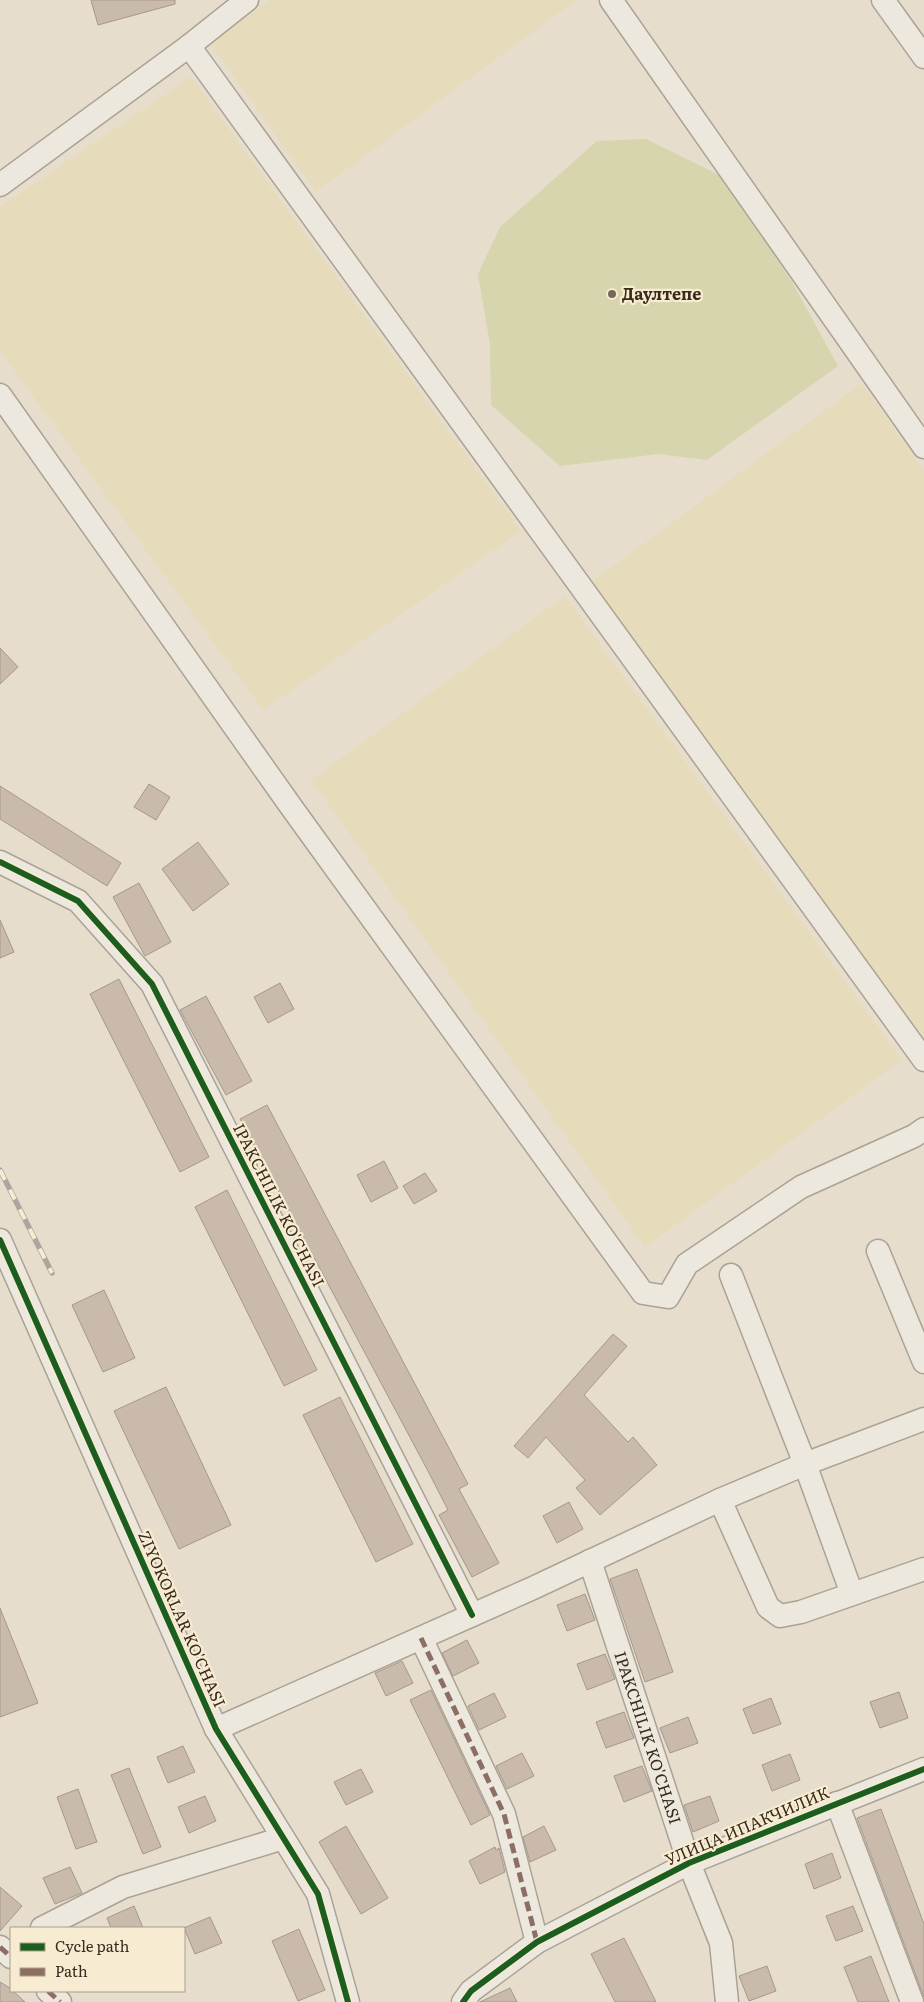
<svg xmlns="http://www.w3.org/2000/svg" width="924" height="2002" font-family="Literata,serif">
	<style>
		.farmland { fill: #e6dcbc }
		.green { fill: #d6d5ae }
		.building { fill: #c9baac; stroke: #a6988b }
		.lines { fill: none; stroke-linecap: round; stroke-linejoin: round }
		.minor-casing { stroke: #aba295; stroke-width: 25 }
		.minor { stroke: #ede8de; stroke-width: 22 }
		.rail-casing { stroke: #aca79e; stroke-width: 5.5 }
		.rail { stroke: #f7ebd1; stroke-width: 4; stroke-dasharray: 11; stroke-linecap: butt }
		.quiet { stroke: #8d6e63; stroke-width: 5; stroke-dasharray: 10 5; stroke-linecap: butt }
		.cycleway-casing { stroke: #f7ebd1; stroke-width: 9 }
		.cycleway { stroke: #1b5e20; stroke-width: 6 }
		.poi-dot { fill: #76695a; stroke: #f7ebd1; stroke-width: 2 }
		.labels { text-anchor: middle; stroke-width: 4.5; stroke-linejoin: round; paint-order: stroke }
		.poi-label { font-size: 16px; font-weight: bold; fill: #392a1d; stroke: #f7ebd1; text-anchor: start }
		.street-label { font-size: 16px; fill: #392a1d; stroke: #f7ebd1 }
	</style>
	<rect width="100%" height="100%" fill="#e6ddcc"/>
	<!-- farmland -->
	<path class="farmland" d="M270 0H576L316 192 210 43Z
		M191 77 521 531 263 710 0 351V207Z
		M862 383 924 471V1038L913 1045 582 589Z
		M565 596 902 1060 645 1247 311 780Z"/>
	<!-- green -->
	<path class="green" d="M646 139 723 177 792 282 838 366 707 460 658 454 560 466 491 405 490 344 478 274 500 227 597 141Z"/>
	<!-- building -->
	<path class="building" d="M91 0H175V4L98 25Z
		M0 648 18 667 0 684Z
		M149 784 170 797 156 820 134 807Z
		M0 786 121 863 107 886 0 819Z
		M198 842 229 884 193 911 162 869Z
		M139 883 171 942 145 956 113 897Z
		M0 920 14 952 0 958Z
		M119 979 209 1157 180 1172 90 994Z
		M280 983 294 1009 268 1023 254 997Z
		M206 996 252 1081 226 1095 180 1010Z
		M267 1105 468 1484 459 1489 499 1563 472 1577 439 1515 448 1510 428 1471 240 1119Z
		M384 1161 398 1188 371 1202 357 1175Z
		M425 1173 437 1191 414 1204 403 1186Z
		M227 1190 317 1370 284 1386 195 1207Z
		M104 1290 135 1358 103 1372 72 1305Z
		M613 1334 627 1346 584 1395 628 1442 633 1437 657 1465 600 1515 576 1488 585 1480 546 1437 528 1458 514 1446Z
		M166 1387 231 1525 179 1549 114 1411Z
		M340 1397 413 1544 376 1562 303 1415Z
		M569 1502 583 1529 557 1543 543 1516Z
		M637 1569 673 1672 645 1682 610 1579Z
		M585 1594 595 1620 567 1631 557 1605Z
		M0 1608 38 1703 0 1717Z
		M467 1640 479 1663 453 1676 442 1653Z
		M605 1654 615 1679 587 1690 577 1664Z
		M402 1661 413 1683 386 1696 375 1673Z
		M431 1690 490 1815 471 1825 410 1700Z
		M899 1692 908 1718 880 1728 870 1702Z
		M494 1693 506 1717 479 1730 468 1706Z
		M771 1698 781 1724 753 1734 743 1709Z
		M624 1712 634 1738 606 1748 596 1722Z
		M688 1717 698 1743 670 1753 660 1728Z
		M183 1746 195 1772 168 1783 157 1757Z
		M522 1753 534 1776 507 1789 496 1766Z
		M790 1754 800 1780 772 1791 762 1765Z
		M642 1766 652 1791 624 1802 614 1776Z
		M129 1768 161 1847 143 1854 111 1775Z
		M361 1769 373 1792 346 1805 334 1782Z
		M78 1789 97 1842 76 1849 57 1797Z
		M205 1796 216 1821 189 1833 178 1807Z
		M710 1796 719 1821 693 1832 684 1805Z
		M881 1809 924 1924V1997L857 1818Z
		M346 1826 388 1898 361 1914 319 1842Z
		M544 1826 556 1850 530 1862 523 1837Z
		M495 1847 496 1850 499 1848 505 1872 480 1884 469 1861Z
		M832 1853 841 1878 814 1889 805 1864Z
		M70 1867 82 1893 55 1904 43 1878Z
		M0 1887 22 1906 0 1931Z
		M134 1906 143 1928H111L107 1918Z
		M853 1906 863 1931 836 1941 826 1916Z
		M210 1917 222 1943 195 1954 184 1928Z
		M299 1929 325 1990 298 2001 272 1941Z
		M624 1938 656 2002H615L591 1954Z
		M871 1956 889 2002H858L844 1967Z
		M767 1966 776 1991 749 2001 739 1976Z
		M0 1982 10 1988 25 2002H0Z
		M510 1988 517 2002H480Z"/>
	<g class="lines">
		<defs>
			<g id="minor">
				<path d="M611 0 924 447"/>
				<path d="M883 0 924 57"/>
				<path d="M189 46 924 1060"/>
				<path d="M0 185 189 46 247 0"/>
				<path d="M0 395 292 808 643 1293 668 1297 687 1264 801 1187 914 1136 924 1129"/>
				<path d="M0 862 78 901 152 984 472 1615"/>
				<path d="M0 1240 216 1729 318 1894 348 2002"/>
				<path d="M878 1251 924 1362"/>
				<path d="M720 1500 805 1464 731 1275"/>
				<path id="s1" d="M590 1561 689 1863 721 1943 727 2002"/>
				<path d="M852 1594 805 1464 924 1419"/>
				<path d="M421 1638 504 1814 537 1942"/>
				<path d="M216 1729 533 1588 720 1500 768 1607 780 1616 801 1612 924 1569"/>
				<path d="M837 1803 912 2002"/>
				<path d="M42 1928 123 1887 283 1838"/>
				<path d="M0 1947 11 1957"/>
				<path d="M48 1991 60 2002"/>
				<path d="M463 2002 471 1991 537 1942 689 1863 924 1769"/>
			</g>
		</defs>
		<!-- minor casing -->
		<use href="#minor" class="minor-casing"/>
		<!-- minor -->
		<use href="#minor" class="minor"/>
		<defs>
			<path id="rail" d="M0 1170 52 1273"/>
		</defs>
		<!-- rail casing -->
		<use href="#rail" class="rail-casing"/>
		<!-- rail -->
		<use href="#rail" class="rail"/>
		<!-- quiet -->
		<path class="quiet" d="M421 1638 504 1814 537 1942
			M0 1947 11 1957
			M48 1991 60 2002"/>
		<defs>
			<path id="cycleway" d="M0 862 78 901 152 984 472 1615
				M0 1240 216 1729 318 1894 348 2002
				M463 2002 471 1991 537 1942 689 1863 924 1769"/>
		</defs>
		<!-- cycleway casing -->
		<use href="#cycleway" class="cycleway-casing"/>
		<!-- cycleway -->
		<use href="#cycleway" class="cycleway"/>
	</g>
	<!-- markers -->
	<circle class="poi-dot" cx="612" cy="294" r="5"/>
	<g class="labels">
		<!-- poi labels -->
		<g class="poi-label">
			<text x="622" y="300">Даултепе</text>
		</g>
		<!-- street labels -->
		<g class="street-label">
			<text transform="translate(279 1205) rotate(63)" y="6">IPAKCHILIK KO'CHASI</text>
			<text transform="translate(182 1619) rotate(66)" y="6">ZIYOKORLAR KO'CHASI</text>
			<text dy="6" stroke="none"><textPath href="#s1" startOffset="186">IPAKCHILIK KO'CHASI</textPath></text>
			<text transform="translate(747 1826) rotate(-23)" y="6">УЛИЦА ИПАКЧИЛИК</text>
		</g>
	</g>
	<!-- legend -->
	<rect x="10" y="1927" width="175" height="65" fill="#f7ebd1" stroke="#ab9e89"/>
	<rect x="20" y="1943" width="25" height="8" fill="#1b5e20" stroke="#ab9e89"/>
	<text x="55" y="1952" font-size="15" fill="#392a1d">Cycle path</text>
	<rect x="20" y="1968" width="25" height="8" fill="#8d6e63" stroke="#ab9e89"/>
	<text x="55" y="1977" font-size="15" fill="#392a1d">Path</text>
</svg>
